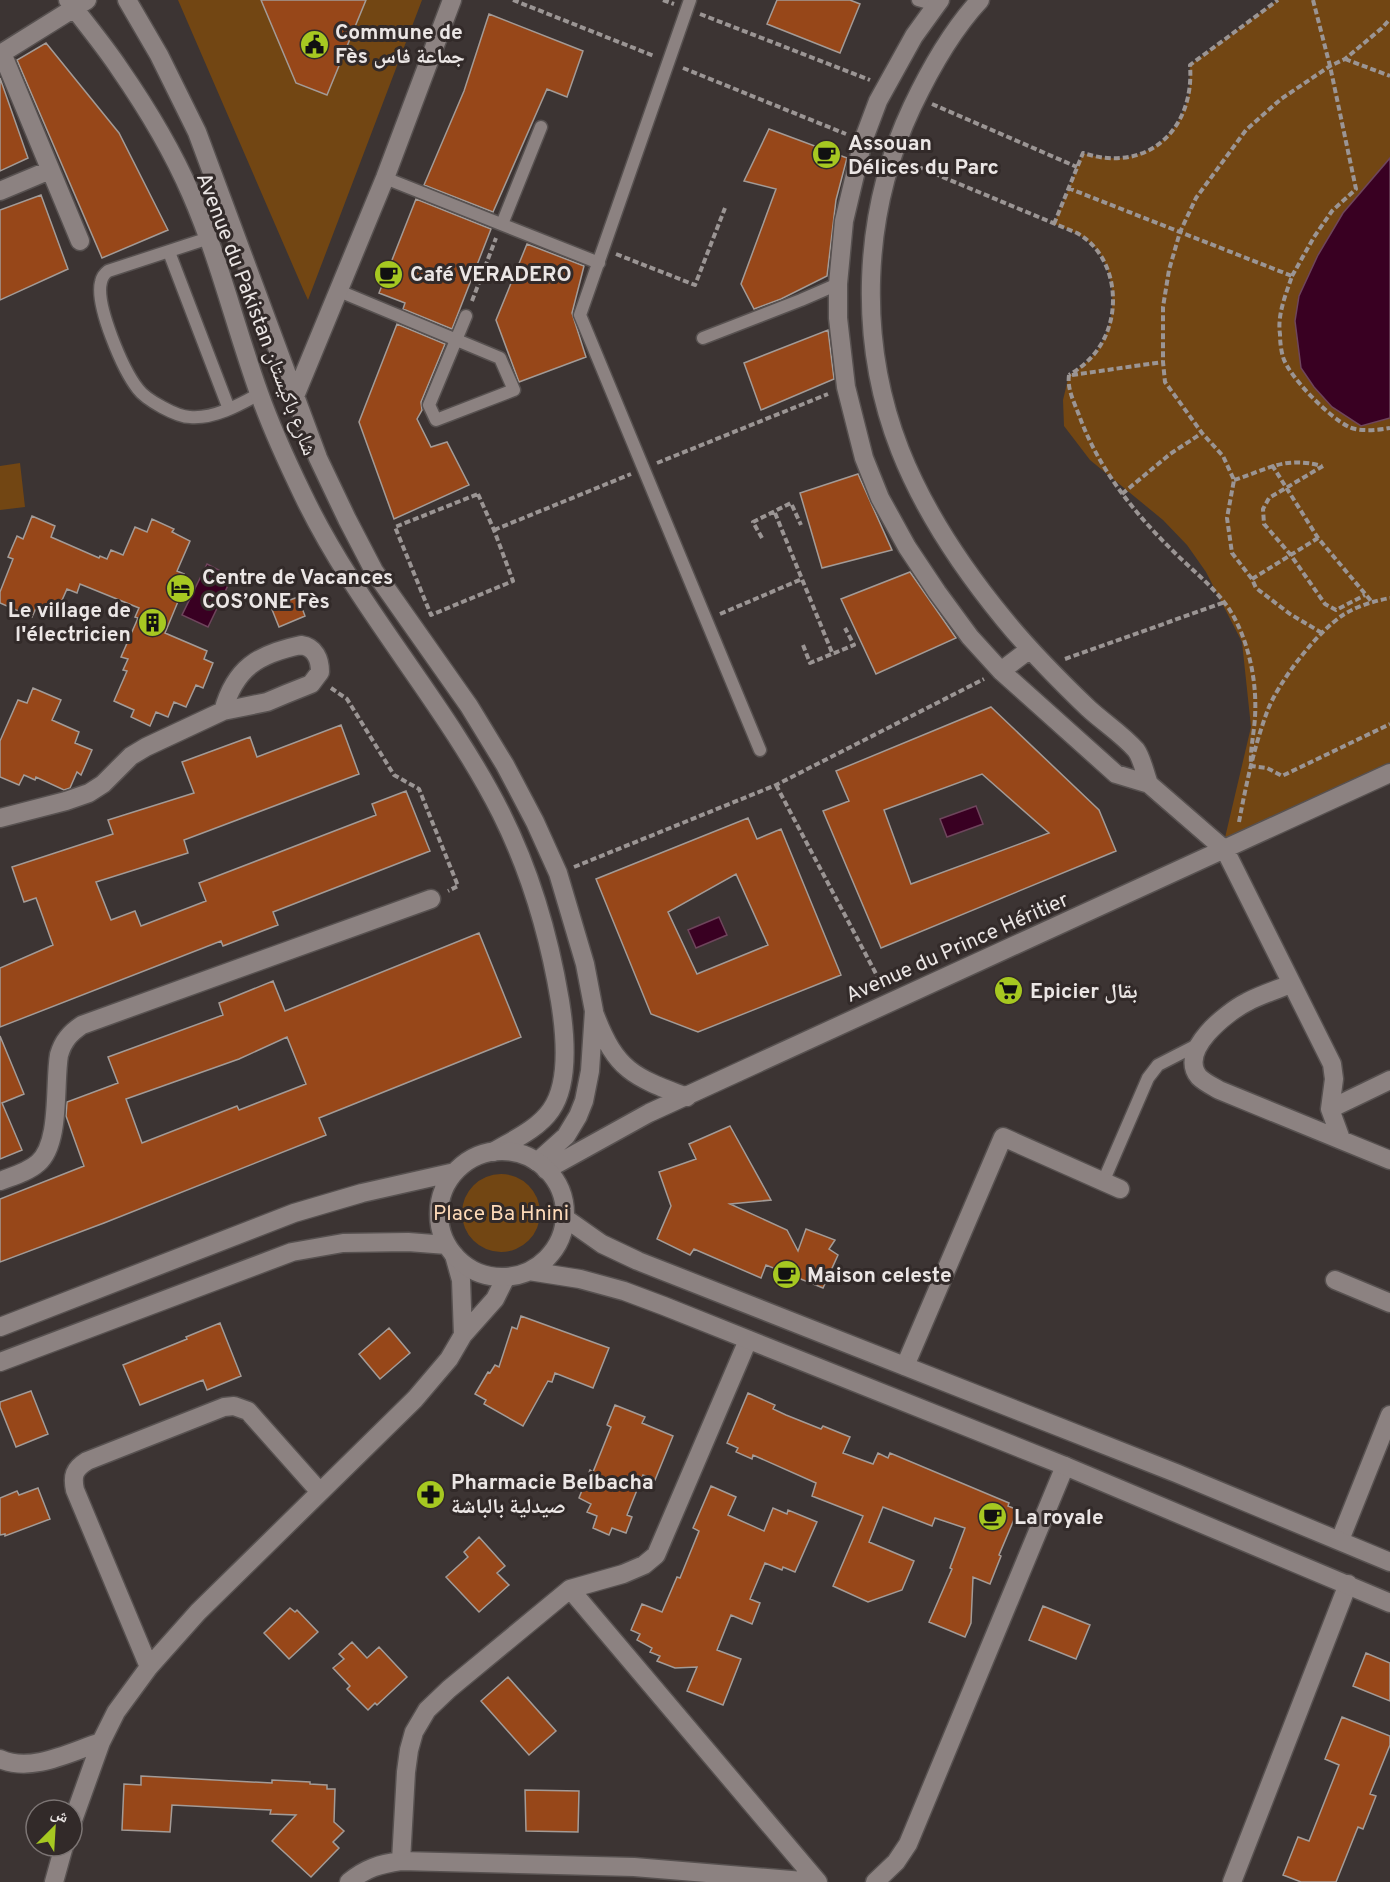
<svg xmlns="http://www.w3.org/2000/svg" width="1390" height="1882" font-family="Overpass,'Noto Naskh Arabic',sans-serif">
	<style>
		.green { fill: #724613 }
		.water { fill: #390022; stroke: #6e455c; stroke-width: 1.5 }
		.building { fill: #974719; stroke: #a39b97; stroke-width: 1.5; fill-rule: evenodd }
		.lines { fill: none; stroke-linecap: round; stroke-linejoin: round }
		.lane-casing { stroke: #575150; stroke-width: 15 }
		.street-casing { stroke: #575150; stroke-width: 21 }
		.secondary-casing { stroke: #575150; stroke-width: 21 }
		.path { stroke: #9b9594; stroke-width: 4; stroke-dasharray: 6 3; stroke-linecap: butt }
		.lane { stroke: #8c8281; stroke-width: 12 }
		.street { stroke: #8c8281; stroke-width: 18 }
		.secondary { stroke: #8c8281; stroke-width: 18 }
		.labels { text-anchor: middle; stroke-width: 6; stroke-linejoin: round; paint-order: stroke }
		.poi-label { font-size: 21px; font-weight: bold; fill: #ebe6e5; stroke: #322a29; text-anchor: start }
		.street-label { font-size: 21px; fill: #ebe6e5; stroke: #322a29 }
		.park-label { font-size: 21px; fill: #fedab8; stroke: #322a29 }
	</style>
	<rect width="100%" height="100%" fill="#3c3433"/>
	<!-- green -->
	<path class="green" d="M178 0H422L308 300 303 289Z
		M1278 0H1390V763L1224 842 1251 727 1242 642 1206 572 1187 545 1163 520 1090 460 1064 426 1063 400 1069 375C1084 366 1097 354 1104 339 1117 313 1115 272 1097 250 1086 236 1070 230 1054 224L1083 153C1131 169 1175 147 1188 98 1191 88 1189 75 1190 65Z
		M20 463 25 507 0 510V466Z
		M462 1213a39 39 0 1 1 78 0a39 39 0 1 1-78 0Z"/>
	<!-- water -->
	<path class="water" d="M1390 158V418L1361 426 1332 407 1314 387 1301 368 1295 321 1299 296 1318 255 1343 213Z
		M207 564 232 577 208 627 182 615Z
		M976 806 983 824 947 837 940 819Z
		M719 917 727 935 696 948 688 930Z"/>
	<!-- building -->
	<path class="building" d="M261 0H366L327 95 296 83Z
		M777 0H850L860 4 840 53 767 24Z
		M489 14 583 51 567 97 547 89 493 212 424 185 464 91Z
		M46 43 119 133 168 230 102 258 17 60Z
		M0 78 28 158 0 171Z
		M769 129 847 158 836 200 827 276 781 299 754 309 741 284 776 189 744 181Z
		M41 195 68 269 0 300V210Z
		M416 199 491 229 452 329 403 309 405 303 379 293Z
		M527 244 584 266 572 313 586 357 519 382 496 320Z
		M397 324 445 344 421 402 422 410 417 419 431 447 447 442 469 485 394 519 359 422Z
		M828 330 834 379 761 410 744 363Z
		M858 474 892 550 822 568 800 493Z
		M32 516 55 526 51 537 99 558 100 556 107 559 111 550 123 555 135 527 147 532 152 519 174 529 172 532 190 541 177 571 184 574 179 585 184 587 165 633 207 651 204 659 213 663 203 688 196 685 186 707 174 702 168 717 156 712 150 726 131 717 134 710 114 701 127 671 123 670 128 659 121 657 138 618 135 617 139 608 80 584 77 593 67 589 55 616 36 608 32 617 0 603V592L13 559 8 557 17 536 23 539Z
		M910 572 956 638 876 674 841 599Z
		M298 597 305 616 279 627 271 607Z
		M33 688 61 700 52 720 79 732 75 743 92 750 81 775 77 772 70 788 64 790 36 777 35 780 24 775 19 785 0 777V741L18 700 27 703Z
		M991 707 1099 810 1116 851 881 948 823 811 849 801 836 771ZM982 774 1049 833 911 884 884 810Z
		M341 725 359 774 184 840 188 853 96 882 111 920 135 911 141 926 206 901 199 883 376 815 372 804 406 791 430 851 273 912 278 925 223 946 221 941 0 1027V968L53 945 36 898 24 902 12 867 113 834 108 820 194 793 182 762 250 737 257 757Z
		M748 818 757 839 781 829 841 975 698 1032 651 1014 596 879ZM736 874 768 945 697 974 668 912Z
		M479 933 521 1037 319 1118 326 1135 104 1223 0 1262V1199L84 1166 66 1116 67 1102 118 1083 108 1057 223 1015 219 1003 273 981 285 1011ZM287 1037 306 1084 239 1110 237 1106 142 1143 126 1099 239 1059Z
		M0 1036 24 1094 2 1103 22 1150 0 1159Z
		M730 1126 771 1200 730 1204 787 1230 798 1251 806 1229 835 1240 829 1249 838 1255 823 1288 766 1265 761 1278 694 1249 690 1255 657 1239 671 1206 659 1172 696 1159 689 1144Z
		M521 1316 609 1348 593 1388 555 1373 552 1382 548 1381 523 1426 484 1404 486 1400 475 1394 488 1372 490 1373 495 1365 499 1367 512 1327 517 1329Z
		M220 1323 241 1376 207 1390 203 1380 140 1405 123 1365 187 1339 186 1337Z
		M389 1328 410 1353 380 1379 359 1354Z
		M31 1391 48 1434 16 1447 0 1407V1402Z
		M748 1393 775 1405 773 1409 786 1415 821 1429 823 1426 850 1437 843 1453 873 1464 878 1453 888 1458 890 1453 1009 1503 1008 1506 1018 1510 999 1555 1001 1556 990 1584 973 1577 971 1623 965 1637 929 1622 952 1569 950 1568 965 1528 935 1518 932 1526 883 1507 869 1542 914 1561 902 1590 868 1602 833 1586 863 1516 812 1496 816 1483 753 1455 752 1459 736 1452 738 1448 727 1443Z
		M615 1405 645 1417 642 1423 673 1436 655 1480 643 1475 627 1515 632 1517 626 1533 612 1528 609 1535 593 1528 597 1516 587 1512 591 1504 579 1498 590 1470 593 1472 611 1427 607 1425Z
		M711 1486 736 1497 728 1515 764 1531 773 1508 787 1514 788 1510 817 1522 795 1572 783 1567 782 1570 765 1563 750 1599 760 1603 752 1624 731 1615 717 1650 741 1659 723 1705 687 1691 697 1667 675 1668 657 1661 660 1656 650 1652 652 1648 637 1640 640 1634 631 1630 642 1604 662 1612 677 1577 680 1578 699 1531 693 1528Z
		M38 1488 50 1519 5 1536V1534L0 1535V1498L17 1491 19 1495Z
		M479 1537 505 1566 497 1573 509 1585 479 1612 446 1577 468 1557 464 1552Z
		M1043 1606 1090 1625 1076 1659 1029 1640Z
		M290 1608 295 1612 297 1610 318 1632 289 1659 264 1633Z
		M352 1642 367 1658 379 1647 407 1677 377 1705 375 1703 368 1710 347 1689 350 1686 333 1668 344 1659 339 1654Z
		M1366 1653 1390 1663V1701L1353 1686Z
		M508 1677 556 1731 529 1755 481 1701Z
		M1342 1717 1390 1736V1745L1370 1794 1376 1796 1363 1829 1358 1827 1336 1882H1301L1283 1875 1298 1837 1309 1841 1339 1765 1325 1759Z
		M141 1776 272 1783V1780L310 1782V1784L327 1785V1789H335L334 1822 344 1831 333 1842 339 1848 311 1877 272 1841 296 1815 270 1814 271 1810 172 1805 170 1832 122 1830 124 1784 141 1785Z
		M525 1790 579 1791 578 1832 526 1831Z"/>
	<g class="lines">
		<defs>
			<path id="lane" d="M690 0 580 315 760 750
				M918 0 936 5
				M385 178 599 263
				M502 224 541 127
				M209 238 108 271C104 274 102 277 101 282 95 305 123 370 138 389 146 400 177 417 190 417 214 419 239 405 259 394
				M169 252 229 409
				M339 291 500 358 514 390 436 420 429 405 466 316
				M703 338 801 300 838 284
				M1103 1182 1148 1078 1158 1065 1199 1044"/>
			<path id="street" d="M68 0C85 23 103 44 119 68 146 107 172 150 191 194 219 258 235 326 259 393 271 427 287 462 303 495 357 608 445 702 501 813 531 873 549 935 560 1001 565 1032 570 1083 551 1110 538 1129 513 1140 493 1152
				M127 0 159 55 197 132 318 458 347 519 374 571 469 706 505 765 535 822 558 873 585 964 594 1011 590 1071 584 1101 578 1116 566 1136 537 1162
				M940 0 914 36 878 101 863 141 844 221 838 284V318L846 387 864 458 880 498 907 547 937 592 970 637 1001 671 1116 774 1149 784 1225 850 1332 1064 1334 1079 1330 1109 1341 1139
				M980 0C951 31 930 69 912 107 862 213 857 340 900 450 924 511 963 569 1004 619 1030 651 1059 680 1088 708 1103 722 1122 734 1136 750 1142 758 1145 774 1149 784
				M0 191 50 170
				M80 241 2 53 87 0
				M295 396 385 178 452 0
				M1001 671 1030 649
				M0 818 66 801 89 793 103 784 131 756 146 747 223 711 267 702 286 694 311 684 320 672C320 659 315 647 301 645 258 654 235 668 223 711
				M1291 984C1276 990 1260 995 1247 1002 1227 1012 1177 1051 1199 1077 1204 1082 1212 1086 1219 1090L1390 1160
				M595 1015C616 1070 633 1077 687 1097
				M1330 1109 1390 1080
				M546 1170 649 1113 1390 773
				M0 1181C13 1176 28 1172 38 1163 61 1143 54 1084 59 1055 63 1041 70 1033 82 1025L431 899
				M454 1255 461 1280 463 1335
				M1335 1280 1390 1303
				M905 1366 1003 1137 1120 1189
				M1340 1540 1390 1415
				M570 1589 818 1882
				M149 1667 75 1490C72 1476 74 1469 87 1461L224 1407 234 1406 248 1411 320 1492
				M0 1759C32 1773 70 1752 101 1742
				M72 1823 101 1742 116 1712 149 1667 198 1612 415 1399 449 1359 463 1335 495 1299 506 1277
				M401 1861 406 1772 409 1750 414 1732 427 1710 449 1689 570 1589 623 1574 644 1565 656 1555 748 1340
				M54 1882 64 1846
				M349 1882C366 1868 380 1864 401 1861L634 1867 815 1882
				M875 1882 896 1862 908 1844 1065 1466
				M1232 1882 1348 1584"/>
			<path id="secondary" d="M439 1214a63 63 0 1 1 126 0a63 63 0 1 1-126 0Z
				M565 1218 602 1244 638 1261 1176 1473 1390 1562
				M529 1271 580 1279 624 1291 664 1306 1065 1466 1390 1603
				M0 1327 294 1213 362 1193 455 1172
				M0 1362 292 1252 343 1243 408 1242 447 1245"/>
		</defs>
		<!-- lane casing -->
		<use href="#lane" class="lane-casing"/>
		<!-- street casing -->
		<use href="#street" class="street-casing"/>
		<!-- secondary casing -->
		<use href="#secondary" class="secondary-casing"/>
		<!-- path -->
		<path class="path" d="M513 0 654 56
			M663 0 674 4
			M700 14 870 80
			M1345 59 1390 76
			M683 68 846 134
			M932 104 1077 167
			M909 163 1077 233C1113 253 1122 303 1104 339 1096 355 1084 366 1069 375
			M1068 188 1292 276C1286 294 1277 315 1280 334 1280 342 1281 350 1283 357 1289 377 1330 418 1349 427 1360 432 1378 430 1390 428
			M1054 224 1083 153C1147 174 1195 130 1190 65L1278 0
			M616 254 695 285 725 208
			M1292 276 1314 237 1332 211 1356 189 1330 66 1313 0
			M472 301 496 238
			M1069 375C1067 389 1074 402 1079 415 1098 468 1134 513 1174 552 1196 574 1221 592 1235 619 1250 648 1257 684 1255 717 1254 734 1250 749 1251 766L1267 768 1282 776 1390 724
			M1072 375 1163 362
			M657 463 828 394
			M1272 465 1318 538 1372 602
			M1323 466 1269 498 1263 509 1264 524 1290 554 1325 604 1336 610 1365 595
			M1234 480C1269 469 1284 456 1322 466
			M478 494 494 530 513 581 431 615 395 527Z
			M1122 494 1170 454 1202 433
			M775 513 833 655
			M494 530 631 474
			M762 538 753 522 791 503 801 525
			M1252 579 1318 538
			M720 614 802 579
			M1322 633 1290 614 1256 588 1252 579 1232 553 1227 518 1234 480 1223 456 1202 433 1165 382 1163 362V307L1169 270 1180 232 1196 198 1246 130 1281 99 1330 66 1345 59 1382 28 1390 19
			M803 645 810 663 854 645 845 628
			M1065 659 1225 602
			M331 688 347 699 394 775 419 789 458 886 448 891
			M776 785 883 987
			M1239 822C1246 785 1254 747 1267 712 1278 682 1317 632 1343 615 1357 606 1374 601 1390 598
			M574 867 776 785 984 679"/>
		<!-- lane -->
		<use href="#lane" class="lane"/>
		<!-- street -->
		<use href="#street" class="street"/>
		<!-- secondary -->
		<use href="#secondary" class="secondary"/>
	</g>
	<!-- icons -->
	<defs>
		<symbol id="civic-disc" viewBox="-11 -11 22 22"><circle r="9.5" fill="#a6c821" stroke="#322a29"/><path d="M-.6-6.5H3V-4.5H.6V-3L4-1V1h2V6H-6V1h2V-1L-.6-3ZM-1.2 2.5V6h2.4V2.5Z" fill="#111"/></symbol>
		<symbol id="cafe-disc" viewBox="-11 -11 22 22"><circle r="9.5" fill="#a6c821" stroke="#322a29"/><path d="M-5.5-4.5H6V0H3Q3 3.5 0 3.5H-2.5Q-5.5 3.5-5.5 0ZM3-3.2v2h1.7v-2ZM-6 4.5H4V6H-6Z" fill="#111"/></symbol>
		<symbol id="hotel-disc" viewBox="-11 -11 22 22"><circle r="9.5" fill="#a6c821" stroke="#322a29"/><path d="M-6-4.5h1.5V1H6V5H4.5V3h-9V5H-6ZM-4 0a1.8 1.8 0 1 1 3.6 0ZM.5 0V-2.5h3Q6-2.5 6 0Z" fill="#111"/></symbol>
		<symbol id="building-disc" viewBox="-11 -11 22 22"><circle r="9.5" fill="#a6c821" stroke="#322a29"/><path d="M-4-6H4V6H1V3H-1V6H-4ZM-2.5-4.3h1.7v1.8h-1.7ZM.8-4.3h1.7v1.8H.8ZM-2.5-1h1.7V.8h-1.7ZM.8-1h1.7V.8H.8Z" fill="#111"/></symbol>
		<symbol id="supermarket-disc" viewBox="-11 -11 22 22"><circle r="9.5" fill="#a6c821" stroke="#322a29"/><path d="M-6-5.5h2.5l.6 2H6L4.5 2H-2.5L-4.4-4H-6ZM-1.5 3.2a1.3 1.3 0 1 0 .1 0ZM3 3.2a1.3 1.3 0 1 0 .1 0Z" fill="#111"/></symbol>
		<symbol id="pharmacy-disc" viewBox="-11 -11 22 22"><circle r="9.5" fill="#a6c821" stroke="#322a29"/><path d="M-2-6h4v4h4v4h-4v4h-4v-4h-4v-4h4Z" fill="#111"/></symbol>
	</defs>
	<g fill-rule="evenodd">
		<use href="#civic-disc" x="298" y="28" width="33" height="33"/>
		<use href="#cafe-disc" x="810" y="138" width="33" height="33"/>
		<use href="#cafe-disc" x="372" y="258" width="33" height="33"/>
		<use href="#hotel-disc" x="164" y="572" width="33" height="33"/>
		<use href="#building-disc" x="136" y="606" width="33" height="33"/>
		<use href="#supermarket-disc" x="992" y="974" width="33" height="33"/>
		<use href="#cafe-disc" x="770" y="1258" width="33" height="33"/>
		<use href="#pharmacy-disc" x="414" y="1478" width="33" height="33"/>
		<use href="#cafe-disc" x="976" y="1500" width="33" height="33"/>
	</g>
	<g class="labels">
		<!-- poi labels -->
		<g class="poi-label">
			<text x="335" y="39">Commune de<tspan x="335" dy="24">Fès جماعة فاس</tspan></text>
			<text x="848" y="150">Assouan<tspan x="848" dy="24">Délices du Parc</tspan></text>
			<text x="410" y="281">Café VERADERO</text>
			<text x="202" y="584">Centre de Vacances<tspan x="202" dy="24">COS’ONE Fès</tspan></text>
			<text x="131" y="617" text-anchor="end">Le village de<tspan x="131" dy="24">l'électricien</tspan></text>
			<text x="1030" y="998">Epicier بقال</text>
			<text x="807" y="1282">Maison celeste</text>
			<text x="451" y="1489">Pharmacie Belbacha<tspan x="451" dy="24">صيدلية بالباشة</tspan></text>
			<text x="1014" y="1524">La royale</text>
		</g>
		<!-- street labels -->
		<g class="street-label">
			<text transform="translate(257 314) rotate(69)" y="7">Avenue du Pakistan شارع باكيستان</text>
			<text transform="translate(957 947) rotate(-24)" y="7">Avenue du Prince Héritier</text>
		</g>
		<!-- park labels -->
		<g class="park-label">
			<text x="501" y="1220">Place Ba Hnini</text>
		</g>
	</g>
	<!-- north arrow -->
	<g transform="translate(54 1828) rotate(24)"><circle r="28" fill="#322a29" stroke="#7c7574" stroke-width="1.5"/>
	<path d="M0-4.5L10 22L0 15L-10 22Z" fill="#a6c821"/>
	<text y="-9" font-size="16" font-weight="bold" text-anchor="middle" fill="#ebe6e5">ش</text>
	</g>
</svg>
